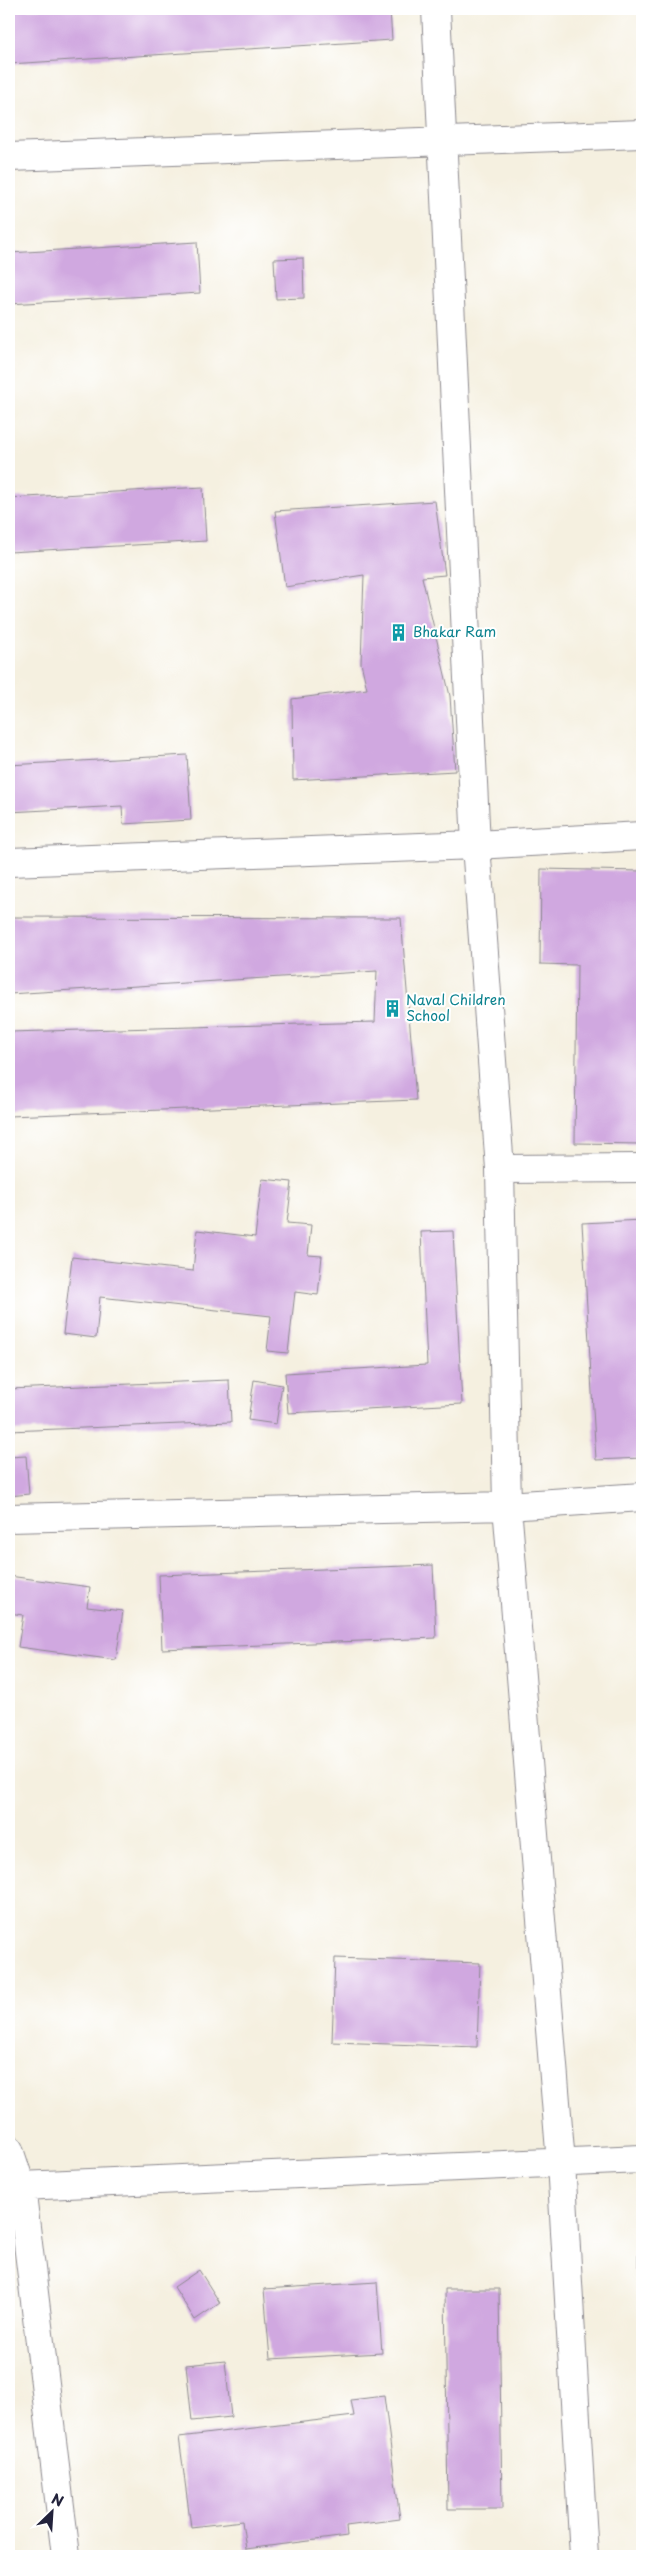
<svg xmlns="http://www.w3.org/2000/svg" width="651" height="2565" font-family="'Playpen Sans',sans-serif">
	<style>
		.building { fill: #d0a8e0 }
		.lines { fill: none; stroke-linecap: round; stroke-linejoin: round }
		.street-casing { stroke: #8c898e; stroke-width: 30 }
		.street { stroke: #fff; stroke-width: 28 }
		.labels { text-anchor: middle; stroke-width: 4; stroke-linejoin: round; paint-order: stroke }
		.culture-label { font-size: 14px; fill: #0d838f; stroke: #fff; text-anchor: start }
	</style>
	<rect width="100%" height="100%" fill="#fff"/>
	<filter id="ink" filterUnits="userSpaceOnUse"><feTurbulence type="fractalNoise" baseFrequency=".02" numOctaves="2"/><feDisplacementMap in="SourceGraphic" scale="10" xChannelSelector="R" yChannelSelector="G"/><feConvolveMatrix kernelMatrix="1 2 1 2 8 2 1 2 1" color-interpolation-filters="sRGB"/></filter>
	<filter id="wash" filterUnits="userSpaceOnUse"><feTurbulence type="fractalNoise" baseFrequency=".0096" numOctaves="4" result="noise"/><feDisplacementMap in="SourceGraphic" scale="20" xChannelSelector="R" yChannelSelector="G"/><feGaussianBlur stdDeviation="1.12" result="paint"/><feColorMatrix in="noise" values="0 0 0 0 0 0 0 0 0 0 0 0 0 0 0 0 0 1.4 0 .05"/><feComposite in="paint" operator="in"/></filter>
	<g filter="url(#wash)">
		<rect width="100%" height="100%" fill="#f5f0e0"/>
		<g id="blocks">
			<!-- building -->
			<path class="building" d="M9 9H390L392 40 9 64Z
				M197 242 200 293 9 304V253Z
				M303 258 304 298 276 299 274 259Z
				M203 487 206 541 9 552V498Z
				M435 501 445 575 422 577 450 696 455 771 293 780 292 699 367 689 361 663 364 575 285 587 275 511Z
				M187 755 191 820 123 824 122 806 9 812V765Z
				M541 869 642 871V1144L575 1143 577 965 540 964Z
				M9 917 401 918 416 1100 9 1116V1032L375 1022 377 971 9 994Z
				M262 1179 292 1182 287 1223 311 1225 308 1255 322 1256 318 1295 295 1292 288 1353 267 1351 271 1316 100 1297 96 1338 63 1334 72 1257 193 1271 197 1230 255 1237Z
				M642 1220V1458L596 1460 582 1223Z
				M453 1231 462 1404 288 1413 285 1373 427 1365 421 1232Z
				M229 1380 231 1422 9 1431V1389Z
				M254 1380 282 1385 276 1424 248 1420Z
				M26 1456 29 1494 9 1496V1457Z
				M433 1565 436 1638 162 1649 159 1575Z
				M9 1576 90 1587 87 1607 123 1611 116 1660 18 1647 23 1615 9 1613Z
				M335 1958 480 1963 477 2047 332 2042Z
				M638 2239H642V2267H638Z
				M199 2270 220 2303 195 2320 174 2287Z
				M377 2282 382 2353 270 2359 264 2289Z
				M445 2289H499L502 2509H448Z
				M225 2361 231 2417 192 2421 186 2365Z
				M384 2396 400 2519 346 2526 347 2536 246 2549 242 2521 191 2527 179 2437 354 2416 351 2400Z"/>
		</g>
	</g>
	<g filter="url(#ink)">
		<use href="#blocks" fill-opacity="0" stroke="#8c898e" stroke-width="1"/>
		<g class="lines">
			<defs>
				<path id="street" d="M436 9 476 845 500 1169 507 1506 561 2163 584 2556
					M9 157 642 134
					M9 862 476 845 642 836
					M500 1169 642 1168
					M9 1518 507 1506 642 1497
					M9 2150 21 2186 66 2556
					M21 2186 642 2159"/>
			</defs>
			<!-- street casing -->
			<use href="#street" class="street-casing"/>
			<!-- street -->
			<use href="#street" class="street"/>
		</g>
	</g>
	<!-- icons -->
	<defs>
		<symbol id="building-bare" viewBox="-9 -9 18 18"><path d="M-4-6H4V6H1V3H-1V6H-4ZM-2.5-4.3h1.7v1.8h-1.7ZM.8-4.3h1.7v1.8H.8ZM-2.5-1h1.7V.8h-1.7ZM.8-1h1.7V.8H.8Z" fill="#0f9aa8" stroke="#fff" stroke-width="2.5" paint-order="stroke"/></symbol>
	</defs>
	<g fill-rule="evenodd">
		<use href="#building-bare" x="386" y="620" width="25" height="25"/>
		<use href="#building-bare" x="380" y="996" width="25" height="25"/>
	</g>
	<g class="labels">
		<!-- culture labels -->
		<g class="culture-label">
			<text x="413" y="637">Bhakar Ram</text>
			<text x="406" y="1005">Naval Children<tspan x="406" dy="16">School</tspan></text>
		</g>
	</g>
	<!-- margin -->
	<rect width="651" height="2565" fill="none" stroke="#fff" stroke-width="30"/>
	<!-- north arrow -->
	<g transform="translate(52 2512) rotate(25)" stroke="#ffffff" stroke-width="4" paint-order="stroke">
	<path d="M0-4L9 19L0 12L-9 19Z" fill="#22223b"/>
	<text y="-8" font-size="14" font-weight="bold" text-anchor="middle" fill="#22223b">N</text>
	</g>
</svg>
